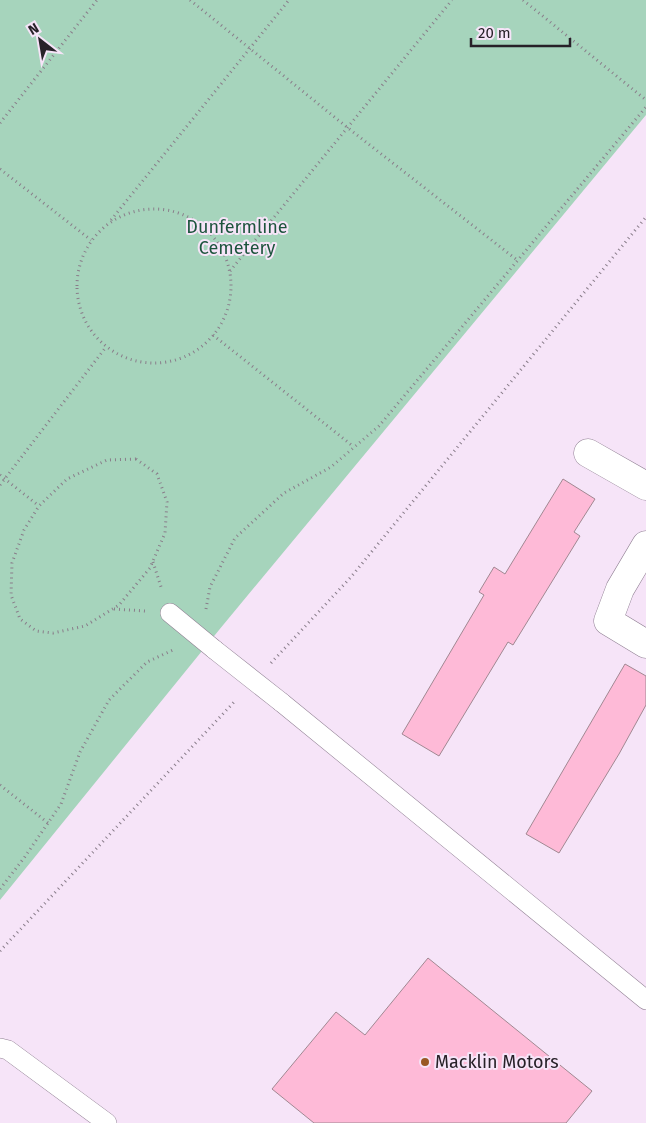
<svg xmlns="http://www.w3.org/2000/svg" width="646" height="1123" font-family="'Fira Sans',sans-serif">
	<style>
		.green { fill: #a6d4bc }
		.building { fill: #febad7; stroke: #a18892 }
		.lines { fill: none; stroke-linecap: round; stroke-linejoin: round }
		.service-casing { stroke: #918194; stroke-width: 20 }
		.minor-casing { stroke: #918194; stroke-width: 29 }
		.path { stroke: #897d8a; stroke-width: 3; stroke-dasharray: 1 4; stroke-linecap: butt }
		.service { stroke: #fff; stroke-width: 19 }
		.minor { stroke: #fff; stroke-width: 28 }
		.service-bridge-casing { stroke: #918194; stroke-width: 20; stroke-linecap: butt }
		.service-bridge { stroke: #fff; stroke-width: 19 }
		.poi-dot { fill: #995824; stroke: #f6e4f8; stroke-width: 2 }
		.labels { text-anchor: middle; stroke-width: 4; stroke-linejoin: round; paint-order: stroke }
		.park-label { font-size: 18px; fill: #1d543d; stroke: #f6e4f8 }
		.poi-label { font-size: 18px; fill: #272128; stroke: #f6e4f8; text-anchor: start }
	</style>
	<rect width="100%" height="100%" fill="#f6e4f8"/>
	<!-- green -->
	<path class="green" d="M0 0H646V115L219 630 0 900Z"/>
	<!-- building -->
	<path class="building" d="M563 479 595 499 574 532 580 536 513 645 508 642 439 756 402 734 484 595 479 592 494 567 505 574Z
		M625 664 646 676V705L619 754 559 853 526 834Z
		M428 958 592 1091 566 1123H314L272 1089 336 1012 365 1035Z"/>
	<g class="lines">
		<defs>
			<path id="service" d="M170 613 215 650
				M281 702 646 1000
				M0 1048 8 1050 107 1123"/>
			<path id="minor" d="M588 453 646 486
				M646 545 620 589 608 621 646 644"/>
		</defs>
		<!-- service casing -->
		<use href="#service" class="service-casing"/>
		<!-- minor casing -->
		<use href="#minor" class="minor-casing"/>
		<!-- path -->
		<path class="path" d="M190 0 348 128 517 260
			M523 0 646 100
			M0 123 97 0
			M0 169 91 240
			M77 286a77 77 0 1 1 154 0a77 77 0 1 1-154 0Z
			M111 220 289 0
			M230 271 452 0
			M213 335 354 447
			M136 459 157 474 167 502 165 533 150 568 119 605 85 626 53 633 36 631 20 619 11 595 12 563 24 530 39 506 67 479 107 460Z
			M0 475 39 506
			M0 485 106 347
			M153 562 162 590
			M114 609 145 611
			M206 609 210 587 235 538 284 493 331 467 379 426 646 107
			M271 663 351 577 646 217
			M0 785 48 823
			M0 889 24 858 61 804 80 752 109 700 147 662 173 650
			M0 951 236 700"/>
		<!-- service -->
		<use href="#service" class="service"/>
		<!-- minor -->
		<use href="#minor" class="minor"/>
		<defs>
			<path id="service-bridge" d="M215 650 281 702"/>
		</defs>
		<!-- service-bridge casing -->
		<use href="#service-bridge" class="service-bridge-casing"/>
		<!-- service-bridge -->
		<use href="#service-bridge" class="service-bridge"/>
	</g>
	<!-- markers -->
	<circle class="poi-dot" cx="425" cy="1062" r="5"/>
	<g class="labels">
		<!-- park labels -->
		<g class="park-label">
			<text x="237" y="233">Dunfermline<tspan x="237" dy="21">Cemetery</tspan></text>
		</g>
		<!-- poi labels -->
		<g class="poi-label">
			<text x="435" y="1068">Macklin Motors</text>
		</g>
	</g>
	<!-- north arrow -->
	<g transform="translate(40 40) rotate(329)" stroke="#f6e4f8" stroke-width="4" paint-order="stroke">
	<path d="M0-4L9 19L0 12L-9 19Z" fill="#272128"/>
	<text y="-8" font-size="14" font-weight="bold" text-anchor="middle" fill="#272128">N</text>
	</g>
	<!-- scale -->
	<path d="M471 38v8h99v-8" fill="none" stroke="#272128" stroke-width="2.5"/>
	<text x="478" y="38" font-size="15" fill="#272128" stroke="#f6e4f8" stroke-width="4" paint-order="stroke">20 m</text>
</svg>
